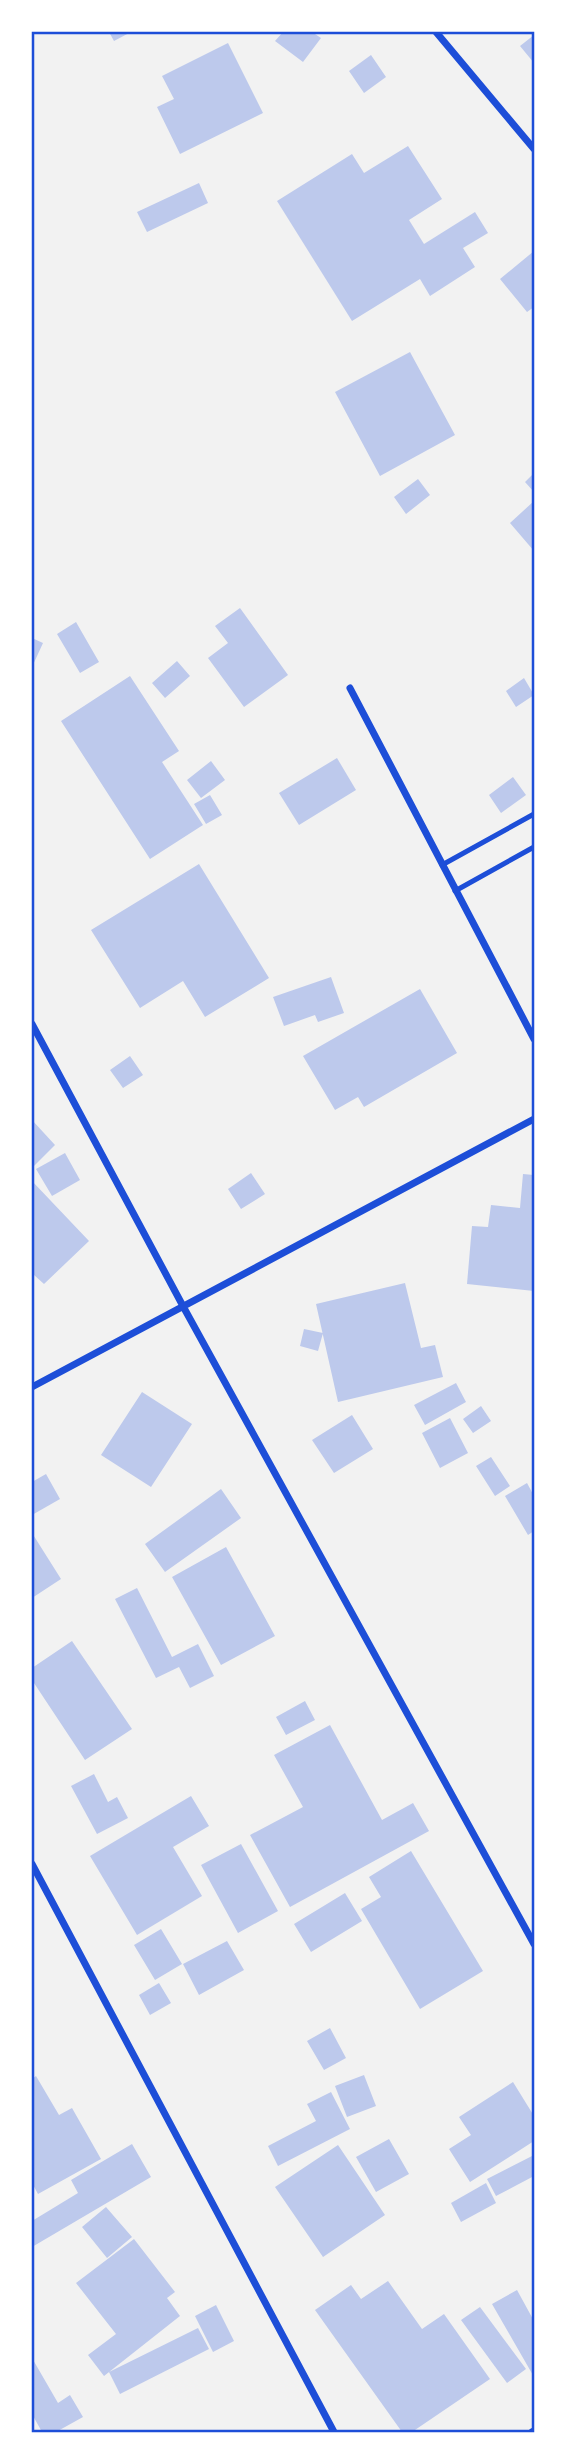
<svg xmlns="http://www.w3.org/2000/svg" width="566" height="2464" font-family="'Public Sans',sans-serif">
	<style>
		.building { fill: #bdc9ec }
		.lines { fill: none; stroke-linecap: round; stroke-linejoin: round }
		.service { stroke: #1d4ed8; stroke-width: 5 }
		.minor { stroke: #1d4ed8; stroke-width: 7 }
		.neatline { fill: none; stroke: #1d4ed8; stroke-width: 2.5 }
	</style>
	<rect width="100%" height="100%" fill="#f2f2f2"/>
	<!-- building -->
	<path class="building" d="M109 32H131L114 41Z
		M283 32H312L321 38 303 62 275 41Z
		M534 35V63L520 46Z
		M228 43 263 113 180 154 157 107 174 99 162 76Z
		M371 55 386 77 364 93 349 71Z
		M408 146 442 199 409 220 424 244 475 212 488 233 463 248 475 267 430 296 420 279 352 321 277 201 352 154 364 173Z
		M199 183 208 203 147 232 137 212Z
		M534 251V307L527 312 500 279Z
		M410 352 455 435 380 476 335 392Z
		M534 473V492L525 482Z
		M418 479 430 495 406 514 394 497Z
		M534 501V551L510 523Z
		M240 608 288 675 244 707 208 658 228 643 215 626Z
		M76 622 99 662 80 673 57 634Z
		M32 638 43 643 32 667Z
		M177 661 190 676 165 698 152 683Z
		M130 676 179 751 162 762 203 825 150 859 61 721Z
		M524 678 534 695 516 707 506 691Z
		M337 758 356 790 299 825 279 793Z
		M211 761 225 780 201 798 187 780Z
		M513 777 526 795 501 813 489 795Z
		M210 795 222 815 206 824 194 804Z
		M199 864 269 978 205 1017 183 981 140 1008 91 930Z
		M331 977 344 1013 318 1022 315 1015 284 1026 273 997Z
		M420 989 457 1053 364 1107 358 1097 335 1110 303 1056Z
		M130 1056 143 1075 123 1088 110 1070Z
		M32 1120 55 1145 32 1168Z
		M65 1153 80 1180 52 1196 36 1169Z
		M251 1173 265 1194 241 1209 228 1189Z
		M523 1174 534 1175V1291L467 1284 472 1226 488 1227 491 1205 520 1208Z
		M32 1181 89 1241 44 1284 34 1275 32 1277Z
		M405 1283 421 1348 435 1345 443 1377 338 1402 316 1304Z
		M304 1329 323 1333 318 1351 300 1346Z
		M456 1383 466 1402 425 1425 414 1405Z
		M142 1392 192 1424 151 1487 101 1455Z
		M481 1406 491 1421 473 1433 463 1419Z
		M352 1415 373 1449 334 1473 312 1440Z
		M450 1418 468 1453 440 1468 422 1433Z
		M491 1457 510 1486 495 1496 476 1466Z
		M46 1474 60 1499 32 1515V1482Z
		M527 1483 534 1496V1531L528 1535 505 1496Z
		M221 1489 241 1518 165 1572 145 1544Z
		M32 1533 61 1579 32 1598Z
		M226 1547 275 1636 221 1665 172 1577Z
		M137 1588 172 1657 198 1644 214 1676 190 1688 179 1667 156 1678 115 1599Z
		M72 1641 132 1729 85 1760 32 1680V1668Z
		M305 1701 315 1720 286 1735 276 1717Z
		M330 1725 382 1820 413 1803 429 1831 290 1907 250 1835 303 1807 274 1755Z
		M94 1774 108 1802 117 1797 128 1818 97 1834 71 1786Z
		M191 1796 209 1826 173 1847 202 1896 137 1935 90 1856Z
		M241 1844 278 1911 238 1933 201 1865Z
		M411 1851 483 1971 420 2009 361 1909 381 1897 369 1877Z
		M345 1893 362 1921 311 1952 294 1924Z
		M161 1929 182 1964 155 1980 134 1945Z
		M227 1941 244 1970 199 1995 183 1964Z
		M159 1983 171 2003 150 2015 139 1995Z
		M330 2028 346 2058 324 2070 307 2041Z
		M364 2075 376 2106 347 2117 335 2086Z
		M36 2076 59 2115 72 2108 101 2159 38 2194 32 2183V2079Z
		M513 2082 534 2116V2141L470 2182 449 2149 471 2135 459 2117Z
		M331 2092 350 2129 278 2166 268 2146 316 2121 307 2104Z
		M389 2139 409 2174 376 2192 356 2157Z
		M132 2144 151 2177 32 2247V2221L78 2193 71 2180Z
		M338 2145 385 2215 323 2257 275 2187Z
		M534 2155V2176L496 2196 487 2179Z
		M486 2183 496 2203 461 2222 451 2203Z
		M106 2207 132 2237 107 2258 82 2227Z
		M134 2239 175 2292 167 2298 180 2316 104 2376 88 2355 116 2334 76 2283Z
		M388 2281 422 2329 444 2314 490 2379 412 2432H402L315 2310 351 2285 361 2299Z
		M517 2290 534 2321V2377L492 2304Z
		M216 2305 234 2341 213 2352 195 2316Z
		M480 2307 526 2369 507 2383 461 2320Z
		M198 2328 209 2349 120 2394 109 2372Z
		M32 2358 58 2403 70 2395 83 2417 56 2432H42L32 2414Z"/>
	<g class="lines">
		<!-- service -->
		<path class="service" d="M442 865 534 814
			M455 891 534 847"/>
		<!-- minor -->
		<path class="minor" d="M436 32 534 149
			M350 688 534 1039
			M32 1024 184 1308 534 1944
			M32 1387 534 1119
			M32 1864 334 2432
			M532 2432 534 2431"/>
	</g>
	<!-- border -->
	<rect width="566" height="2464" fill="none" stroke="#ffffff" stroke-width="66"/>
	<rect x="33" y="33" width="500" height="2398" class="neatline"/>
</svg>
